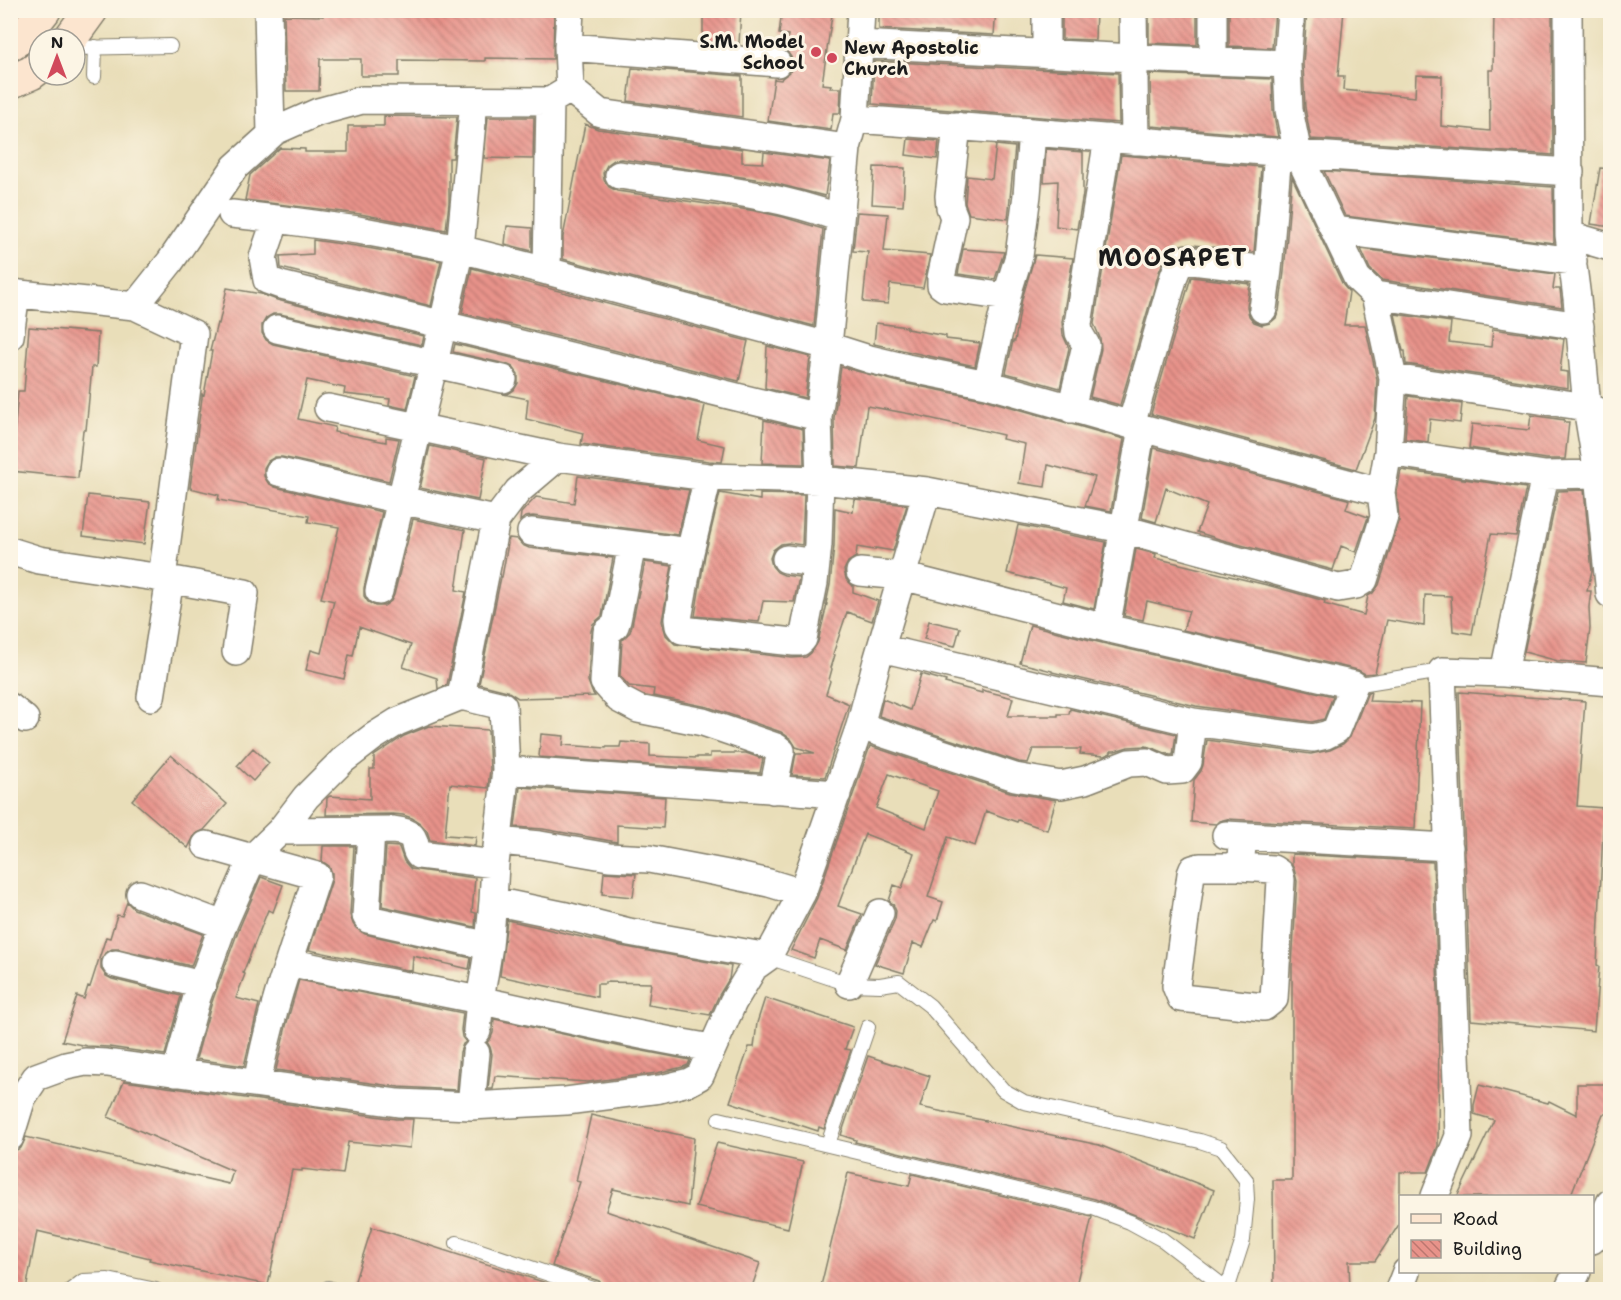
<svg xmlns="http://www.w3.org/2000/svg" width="1621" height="1300" font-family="'Shantell Sans',sans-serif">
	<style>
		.building { fill: url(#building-back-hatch); fill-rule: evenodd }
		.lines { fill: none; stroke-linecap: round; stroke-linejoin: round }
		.lane-casing { stroke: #827d6a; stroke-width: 16 }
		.street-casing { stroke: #827d6a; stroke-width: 30 }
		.secondary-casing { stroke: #827d6a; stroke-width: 36 }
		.lane { stroke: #fff; stroke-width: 14 }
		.street { stroke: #fff; stroke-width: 27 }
		.secondary { stroke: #fce5cf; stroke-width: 33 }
		.poi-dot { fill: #d1495b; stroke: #fcf5e5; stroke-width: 2 }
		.labels { text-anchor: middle; stroke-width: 6; stroke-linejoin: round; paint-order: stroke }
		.poi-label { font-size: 18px; font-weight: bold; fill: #1c1c1c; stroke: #fcf5e5; text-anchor: end }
		.district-label { font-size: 24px; font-weight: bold; letter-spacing: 1.5px; fill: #1c1c1c; stroke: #fcf5e5 }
	</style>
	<defs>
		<pattern id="building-back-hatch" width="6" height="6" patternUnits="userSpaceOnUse" patternTransform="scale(1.5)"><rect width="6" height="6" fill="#e8938a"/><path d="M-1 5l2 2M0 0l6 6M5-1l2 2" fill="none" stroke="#bb7770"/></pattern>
	</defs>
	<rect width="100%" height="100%" fill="#fcf5e5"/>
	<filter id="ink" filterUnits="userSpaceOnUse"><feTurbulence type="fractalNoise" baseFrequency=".0167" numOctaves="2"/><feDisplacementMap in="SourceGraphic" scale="12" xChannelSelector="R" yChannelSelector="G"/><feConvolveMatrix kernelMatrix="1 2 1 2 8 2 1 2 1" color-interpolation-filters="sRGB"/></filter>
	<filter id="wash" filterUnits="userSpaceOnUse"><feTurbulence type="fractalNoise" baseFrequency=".008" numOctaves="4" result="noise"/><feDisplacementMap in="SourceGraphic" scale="24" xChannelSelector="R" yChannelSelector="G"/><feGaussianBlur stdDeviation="1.35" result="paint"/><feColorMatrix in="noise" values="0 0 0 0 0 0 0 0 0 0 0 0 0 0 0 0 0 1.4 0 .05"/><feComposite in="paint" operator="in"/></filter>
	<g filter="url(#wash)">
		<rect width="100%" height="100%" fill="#e9deb9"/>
		<g id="blocks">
			<!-- building -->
			<path class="building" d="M323 10H554L553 59 485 58V61L399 60V76H361V59H320L319 91H286L284 15 323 16Z
				M703 10H741L739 44 703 42Z
				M782 10 832 15 822 84 831 85 830 88H841L840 113H833L831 130 768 121 774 79 781 80 782 78 790 72 793 65 791 57 786 50 788 35 779 34Z
				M879 10H909V14L949 13 950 10H996L994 35 879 29Z
				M1062 10H1096L1095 40 1062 39Z
				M1149 10H1197V45L1149 43Z
				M1229 10H1275L1272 48 1229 46Z
				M1307 10H1344L1338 76H1344L1343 90 1415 97 1416 75 1442 76 1441 126 1490 131 1489 70H1493L1494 10H1552L1553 155 1311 139 1305 108 1303 64Z
				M874 61 1118 73 1119 123 872 104Z
				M632 68 665 71V70L742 76V117L628 101Z
				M1150 74 1272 79 1273 111 1278 137 1151 126Z
				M384 116 457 117 453 158H449V202L446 230 360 214 245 200 250 175 280 148 305 149V152H348V126H384Z
				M488 117H534L533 159 484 158Z
				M585 124 598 129 742 149V162L763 163 764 152 830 161 825 196 762 180 621 159 614 160 607 165 603 173 604 180 609 187 617 191 756 211 783 217 823 229 814 326 563 259V237Z
				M908 139 939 141 937 159 906 155Z
				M996 145 1015 147 1008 219 969 214 965 203 967 176 992 179Z
				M1046 149 1083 152V194L1077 229 1056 226 1058 181 1044 182Z
				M1121 155 1261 167 1254 252 1185 244 1176 246 1170 249 1166 255 1159 272 1120 405 1090 397 1101 349 1100 338 1094 324Z
				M874 167 905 168 903 206 872 204Z
				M1600 168 1611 169V227L1591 224Z
				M1324 171 1553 187 1554 243 1345 216Z
				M1292 177 1343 285 1349 292 1344 325H1365L1377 379 1375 418 1356 469 1151 414 1191 277 1250 284 1247 307 1249 316 1254 322 1262 325 1270 323 1276 318 1279 311 1284 272Z
				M857 212 888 214 884 251 930 255 923 288 890 284 888 304 863 302 868 252 853 251Z
				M507 226 532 228V251L505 244Z
				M313 240 356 246 441 261 431 306 281 268 280 256 313 254Z
				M963 249 1004 252 995 279 958 274Z
				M1361 249 1555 274 1553 289H1560L1562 307 1382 280 1370 269Z
				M1035 255 1073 258 1062 322 1063 335 1069 348 1060 388 1006 373 1013 341H1015L1022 299Z
				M472 268 748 341 739 381 462 313Z
				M227 288 261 294 277 300 424 336 422 345 280 314H273L266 318 262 325V333L266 340 273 344 415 376 407 409 389 405 390 399 344 394 345 388 307 380 298 419 335 427 334 432 386 442V437L399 439 389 481 282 457H275L268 461 264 468V476L268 483 275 487 382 512 364 588V596L368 602 375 606H384L391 601 394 595 413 519 465 530 456 590 466 592 447 685 438 689 437 678 403 667 411 645 359 627 353 656 349 655 344 679 306 670 311 650 321 653 334 601 321 598 326 580H327L339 527 308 522 309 516 218 500 219 495 190 488 202 398V394L204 395 212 351H210L217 323 219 324Z
				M1395 314 1451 322 1449 342 1491 347 1493 329 1564 339 1560 371 1568 372V388L1406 364 1405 351H1403Z
				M876 323 907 327V329L946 336V339L980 343 975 366 874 344Z
				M29 327 98 333 96 367H92L86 430H83L78 478 11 471 18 391H24Z
				M455 344 705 405 698 440 725 446 722 462 709 461 581 444 583 433 526 419 528 399 503 394H508L514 390 518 383V374L513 367 506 364 453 352Z
				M767 346 810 357 805 398 765 388Z
				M841 367 903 383 983 399 1124 439 1111 511 1085 506 1095 477 1048 465 1045 487 1019 483 1025 444 1002 439 1003 435 916 415 867 406 859 468 835 466 834 418Z
				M1408 396 1462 404 1460 423 1430 419 1428 442 1405 439Z
				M1531 415 1564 420V422H1569L1565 459H1546L1469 448 1472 424 1529 430Z
				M764 420 803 429 804 464 762 463Z
				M430 446 486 458 478 500 420 488Z
				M1154 448 1347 499 1349 500 1346 509 1368 517 1356 552 1341 546 1333 570 1219 539 1197 532 1207 505 1166 488 1156 522 1142 518Z
				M1401 470 1526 488 1516 536 1491 534 1472 634 1453 631 1451 596 1425 595 1424 626 1387 620 1375 673 1365 674 1358 670 1183 630 1189 611 1147 601 1143 620 1124 616 1136 549 1156 554 1155 558 1271 586 1325 601 1324 604 1364 615 1368 596 1373 593 1379 585 1399 522 1397 492Z
				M578 476 689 490 678 535 533 516 525 517 520 521 521 513 536 497 574 503Z
				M1584 490 1592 571 1587 591H1591L1589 607 1590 628 1586 663 1558 661 1524 652 1558 491Z
				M720 493 760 500V494L804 495 802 545 788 543 781 544 773 550 770 558 772 566 777 572 784 575 799 577 794 602 763 601 759 622 695 616 705 555Z
				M88 495 150 502 144 544 83 536Z
				M855 499 907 505 893 551 875 548V550L857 547 856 557 848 562 844 570 846 579 853 586V592L878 601 872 621 847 612 833 654 835 655 831 668 832 669 829 680 830 681 826 694 849 704 825 777 792 775 796 753H815L796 747 791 739 781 732 708 707 653 696 654 689 629 686 620 676 622 640 630 632 632 625 645 562 672 566 662 621 666 635 675 644 792 658 806 657 811 653 818 642 827 604H826L830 585 834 546 835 508 853 512Z
				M1018 525 1106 542 1094 609 1063 601 1066 588 1030 578V579L1007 573Z
				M509 538 517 539 522 545 529 548 613 558 602 616 593 624 591 631 588 681 592 692 595 696 518 698 507 691 479 684 501 577H502Z
				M929 621 960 628 955 646 924 639Z
				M1030 625 1102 643 1333 696 1324 719 1312 722 1196 706 1052 672V671L1020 663Z
				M921 674 946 681 945 683 982 693V690L1013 698 1008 716H1058V714H1069L1070 709 1176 734 1173 755H1170L1153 748 1146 746 1128 747 1115 751H1111V753L1104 756 1080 754 1081 749H1033L1028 763 1019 762 879 716 883 699 910 710Z
				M1371 691 1369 701 1420 703 1415 829 1227 819 1219 821 1216 824 1191 822 1194 780 1201 771 1203 765 1207 740 1311 754 1330 750 1343 744 1350 737 1368 692Z
				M1459 692 1585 701 1577 806 1604 808 1597 965 1599 966 1594 1031 1471 1020Z
				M429 726 488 730 490 769 488 788 450 784 445 835 476 837 475 846 430 840 427 831 420 823 412 818 403 815 393 814 326 815 327 798 330 796 370 799V769H374V756L404 736Z
				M541 734 564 736 563 745 606 748V747H620L621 742 650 744V756L697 758V757H710V753H746L763 759 760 773 539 757Z
				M870 746 1010 792 1056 800 1047 830 1018 820 1017 822 986 811 975 846 948 837 928 897 943 902 937 921 934 920 923 947 913 943 904 973 875 964 895 919 896 911 893 904 889 901 894 885 902 888 914 853 865 834 838 906 862 914 847 950 820 940 814 958 791 950 817 898ZM889 774 938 791 926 828 876 808Z
				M253 748 269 763 253 781 237 766Z
				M171 755 227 804 204 830 195 834 188 848 132 800Z
				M520 787 665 797 663 828 617 825V842L543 829 515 827Z
				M323 846H354L350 915 353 924 356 928 365 934 471 958 469 969 413 956 412 971 309 950 332 880V873L329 866 322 861Z
				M386 846 399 847 404 861 411 869 475 878 472 912 476 913 475 927 382 906Z
				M1292 854 1433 862 1439 1017 1438 1146 1428 1172H1400V1223L1375 1261H1349L1350 1290H1274L1273 1180H1292V967L1297 881 1294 869 1292 865Z
				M604 872 636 874 633 897 602 894Z
				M261 877 283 885 273 912 268 910 243 973 245 974 236 998 259 1004 244 1066 196 1059 212 1002 238 931Z
				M127 902 134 909 203 934 191 966 119 949H112L105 953 101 960V969L106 976 112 979 181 996 165 1055 109 1047 87 1046 62 1041 77 996 84 999 88 986 90 987 106 937 110 938 117 915 122 916Z
				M507 920 626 947 731 966 729 979 719 995 710 1015 648 1005 651 983 605 982V984H597V997L500 976Z
				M299 980 463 1013 461 1030 462 1037 466 1042 463 1044 460 1052 457 1090 399 1087 276 1070 286 1026Z
				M765 998 853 1027 845 1049 851 1050 824 1129 819 1127 818 1131 730 1102 749 1047H754L757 1023Z
				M494 1019 622 1047 690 1060 688 1065 683 1067 657 1073 588 1082 495 1076 493 1089H488L492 1054 490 1047 487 1042 490 1040 493 1033Z
				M868 1056 930 1076 920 1107 1099 1145 1214 1190 1195 1239 1095 1199 855 1142 856 1140 841 1135Z
				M124 1081 396 1119H413L410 1148 348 1142 343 1174 302 1169V1171L292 1170 268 1285 149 1260 150 1258 37 1231 26 1290H10V1154L11 1152 21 1148 26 1137 229 1184 233 1171 108 1117Z
				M1577 1084H1611V1114H1603L1570 1197H1457L1494 1120 1474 1114V1105L1479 1085 1548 1103 1549 1101 1577 1115Z
				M591 1115 694 1138 688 1206 613 1189 606 1211 760 1263 751 1290H605L603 1285 599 1281 552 1266 580 1182 576 1181Z
				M717 1143 803 1162 788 1228 696 1207Z
				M848 1173 909 1186 912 1174 1092 1217 1075 1290H820Z
				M372 1227 546 1283 566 1290H352Z"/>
		</g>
	</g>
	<g filter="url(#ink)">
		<use href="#blocks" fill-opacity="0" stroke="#827d6a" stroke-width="1.5"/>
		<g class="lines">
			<defs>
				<path id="lane" d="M75 48 170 46
					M94 77 95 47
					M1354 685 1442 671
					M768 957 849 984 880 985 899 982 930 1006 1003 1090 1024 1102 1200 1141 1221 1148 1246 1180 1247 1199 1243 1240 1227 1290
					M719 1119 1093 1208 1130 1222 1163 1240 1227 1289
					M828 1144 868 1027
					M457 1243 596 1290
					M328 1288 333 1290
					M71 1290 83 1281 108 1280 156 1290"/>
				<path id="street" d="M268 10 271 134
					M1046 10V54
					M1133 10 1135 141
					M1213 10V61
					M1568 10 1569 235 1577 298 1587 407 1598 474 1610 594
					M859 44 1134 58 1287 64
					M568 47 777 63
					M570 89 600 113 847 148
					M855 119 1032 132 1298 154 1570 172
					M957 126 949 196 950 207 954 217 941 278V285L945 288 1007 297
					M619 175C693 186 770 192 840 218
					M232 214 276 219
					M1334 230 1573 261
					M1569 235 1610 247
					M547 271 550 101
					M10 293 135 306 170 262 235 167 275 131 318 112 362 100 550 101 570 89 568 47 570 10
					M1375 295 1580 326
					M135 306 194 334 162 578
					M1263 309 1268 270
					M277 329 503 379
					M10 336 16 293
					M1393 378 1587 407 1610 416
					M987 384 1009 288 1019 256 1027 195 1032 132
					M328 408 558 457 708 477 820 480 927 491 1123 529 1338 588 1356 585 1364 580 1384 517 1381 492 1388 452 1393 378 1375 295 1357 278 1298 154 1289 110 1287 64 1291 10
					M1071 409 1086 345 1079 333 1078 324 1108 138
					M818 417 281 285 267 280 263 257 276 219 358 230 460 249 547 271 828 346 869 359 907 368 987 384 1142 428 1381 492
					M1131 425 1174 276 1180 261 1184 260 1268 270 1278 153
					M1388 452 1545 475 1598 474
					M279 472 400 500 496 520
					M531 532 690 552 708 477
					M632 545 617 620 615 626 607 632 604 682 619 699 638 709 703 722 776 747 781 751 773 790
					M10 551 39 560 162 578 245 593 236 652
					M690 552 678 619 679 626 682 630 794 642H800L803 639 814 583 818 544 820 480 818 417 828 346 847 148 855 119 861 10
					M786 559 816 563
					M860 572 902 576 1106 628 1354 685 1336 730 1326 735 1313 738 1193 722
					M379 591 434 363 460 249 474 101
					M1106 628 1142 428
					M1504 673 1545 475
					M461 696 503 706 506 770 495 864 493 901 489 946 480 1000 477 1031
					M151 697 170 579
					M10 707 25 719
					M860 726 1015 777 1061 785 1085 780 1129 763 1147 762 1167 771 1182 770 1188 762 1193 722 881 648
					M506 770 837 794
					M280 831 393 830C401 831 411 832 414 841 416 847 415 850 419 855L495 864
					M371 831 366 916 368 919 489 946
					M1226 835 1449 847
					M498 841 540 845 609 857 649 859 728 874 769 883 802 893
					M206 845 317 876 289 962C353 977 418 987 483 1001 559 1017 635 1036 712 1048
					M1240 867H1200L1193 869 1191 874 1176 986 1181 998 1264 1007 1274 999 1281 880 1279 873 1273 869 1240 867 1243 836
					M140 894 223 925
					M493 901 566 916 629 932 768 957
					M116 964 202 985
					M849 984 880 913
					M176 1073 197 997 223 925 253 857 280 831 306 797 343 760 373 737 397 722 461 696 496 520 518 491 558 457
					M257 1083C265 1042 275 1002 289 962
					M471 1106 476 1053
					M10 1137 22 1098 36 1077 66 1066 85 1062 107 1063 398 1103 471 1106 566 1101 660 1089 689 1082 700 1076 733 1002 754 967 768 957 802 893 860 726 877 661 927 491
					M1435 1196 1459 1136 1442 671 1504 673 1610 682
					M1592 1240 1610 1203
					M1399 1290 1406 1272
					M1568 1290 1577 1272"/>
				<path id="secondary" d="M70 39 91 10
					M10 44 25 34 44 10
					M10 82 31 73 39 67"/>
			</defs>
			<!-- lane casing -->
			<use href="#lane" class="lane-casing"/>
			<!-- street casing -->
			<use href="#street" class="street-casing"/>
			<!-- secondary casing -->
			<use href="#secondary" class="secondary-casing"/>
			<!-- lane -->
			<use href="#lane" class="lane"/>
			<!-- street -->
			<use href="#street" class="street"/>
			<!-- secondary -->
			<use href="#secondary" class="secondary"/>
		</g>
	</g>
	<!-- markers -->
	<g class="poi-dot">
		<circle cx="816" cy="52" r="6"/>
		<circle cx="832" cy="58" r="6"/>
	</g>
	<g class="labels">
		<!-- poi labels -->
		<g class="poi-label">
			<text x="804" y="48">S.M. Model<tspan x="804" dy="21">School</tspan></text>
			<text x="844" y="54" text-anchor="start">New Apostolic<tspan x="844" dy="21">Church</tspan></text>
		</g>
		<!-- district labels -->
		<g class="district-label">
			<text x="1173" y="266">MOOSAPET</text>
		</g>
	</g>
	<!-- margin -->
	<rect width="1621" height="1300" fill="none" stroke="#fcf5e5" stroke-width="36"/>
	<!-- legend -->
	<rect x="1399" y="1195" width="195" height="78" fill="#fcf5e5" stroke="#a29e95" stroke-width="1.5"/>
	<rect x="1411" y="1214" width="30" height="9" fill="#fce5cf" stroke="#a29e95" stroke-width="1.5"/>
	<text x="1453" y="1225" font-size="18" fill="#1c1c1c">Road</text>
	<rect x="1411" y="1240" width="30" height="18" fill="url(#building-back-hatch)" stroke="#a29e95" stroke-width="1.5"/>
	<text x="1453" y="1255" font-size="18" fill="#1c1c1c">Building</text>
	<!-- north arrow -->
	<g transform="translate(57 57)"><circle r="28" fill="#fcf5e5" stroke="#a29e95" stroke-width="1.5"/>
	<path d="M0-4.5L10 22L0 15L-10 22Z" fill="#d1495b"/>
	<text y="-9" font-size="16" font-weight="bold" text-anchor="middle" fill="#1c1c1c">N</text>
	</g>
</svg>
